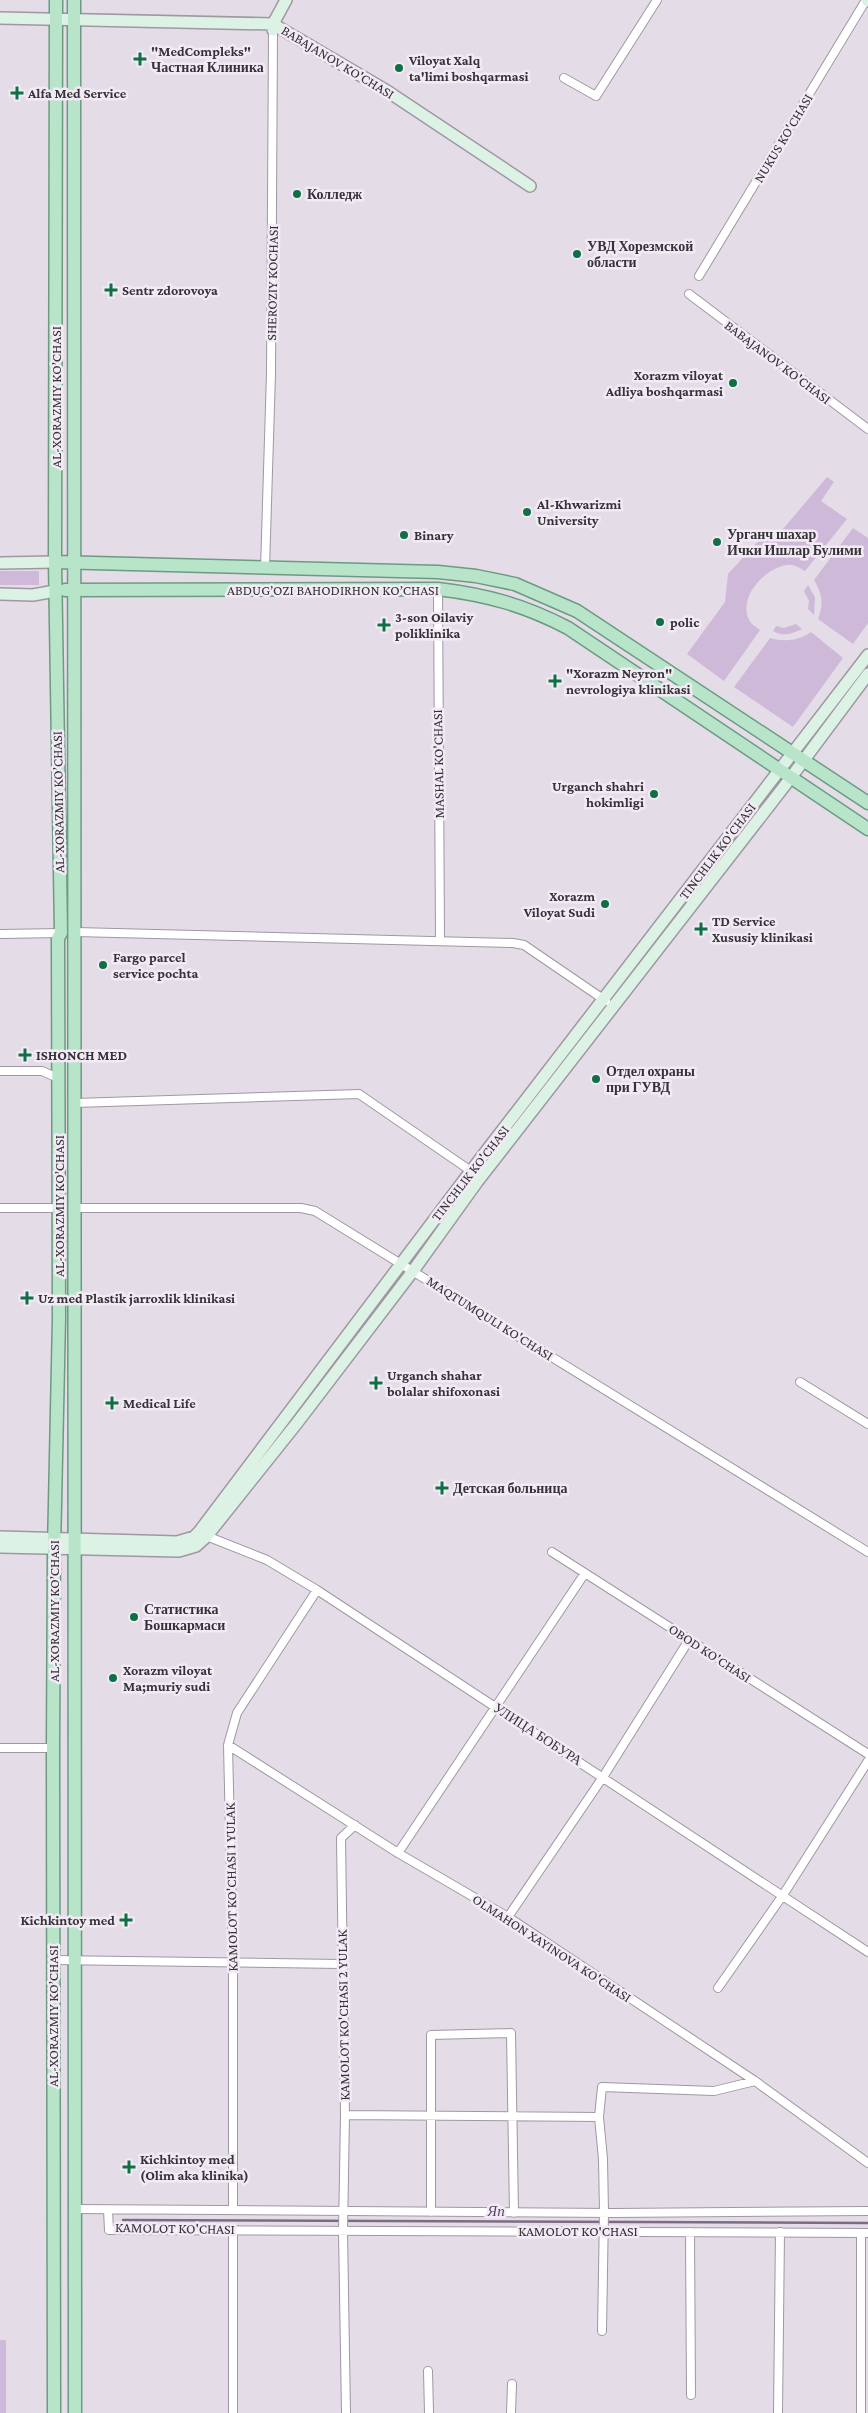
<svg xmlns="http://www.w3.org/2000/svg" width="868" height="2413" font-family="'Crimson Pro',serif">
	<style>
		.green { fill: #cfb9d9 }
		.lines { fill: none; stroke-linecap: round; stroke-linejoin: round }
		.stream { stroke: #7c6c83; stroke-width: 2.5 }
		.street-casing { stroke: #9f98a2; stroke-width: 10 }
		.secondary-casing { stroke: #9f98a2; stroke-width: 14 }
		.primary-casing { stroke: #6c9b80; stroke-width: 15 }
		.street { stroke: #fff; stroke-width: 8 }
		.secondary { stroke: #dcf2e5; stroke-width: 11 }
		.primary { stroke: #b8e5ca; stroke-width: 12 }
		.poi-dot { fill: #106f44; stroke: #f2ebf5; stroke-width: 2 }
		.labels { text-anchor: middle; stroke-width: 5; stroke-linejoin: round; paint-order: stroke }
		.poi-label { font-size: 14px; font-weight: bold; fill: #353337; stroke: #f2ebf5; text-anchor: start }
		.street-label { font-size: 14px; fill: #353337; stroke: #f2ebf5 }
		.water-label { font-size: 15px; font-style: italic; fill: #5d3d6b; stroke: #f2ebf5 }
	</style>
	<rect width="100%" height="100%" fill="#e4dde8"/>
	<!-- green -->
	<path class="green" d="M827 477 834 482 821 501 847 519 805 571C799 568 794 564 787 565 764 568 735 600 751 623 753 625 757 628 760 630L724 681 687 654 725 602 728 574 761 538 778 535Z
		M853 528 868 538V623L853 644 818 619C824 604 822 593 814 580Z
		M0 571H39V585H0Z
		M808 585 815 597 814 615 808 609 809 601 804 591Z
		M796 624 802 629C792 634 783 637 773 631L776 626 784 628Z
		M811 632 843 658 793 727 734 687 770 638C785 642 798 641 811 632Z
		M0 2340H6V2413H0Z"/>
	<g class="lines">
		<!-- stream -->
		<path class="stream" d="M123 2220 868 2223"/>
		<defs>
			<path id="street" d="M564 78 596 96 657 0
				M699 276 866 0
				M689 294 868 429
				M265 569 271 373 273 33
				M438 589 440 940
				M75 932 513 943 524 945 606 1001
				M0 934 61 933
				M0 1071H42L58 1078
				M75 1103 359 1094 471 1171
				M0 1208H60
				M75 1208H301L315 1211 868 1552
				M800 1382 868 1424
				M204 1535 267 1560 317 1590 868 1952
				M552 1552 868 1754
				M228 1745 398 1853 508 1917 755 2081 868 2163
				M0 1748H53
				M398 1853 585 1573
				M508 1917 603 1777 689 1640
				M53 1960 342 1964
				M718 1988 783 1895 868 1761
				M345 2115 599 2117
				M75 2209 614 2213 868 2211
				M233 2209V1962L228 1745 237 1713 317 1590
				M108 2210 109 2230 868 2233
				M431 2212V2035L511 2033 514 2213
				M233 2229V2413
				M690 2232 691 2395
				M861 2233V2413
				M602 2331 604 2212 603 2159 599 2117 602 2087 714 2091 755 2081
				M428 2371 429 2413
				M346 2413 343 2231 345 2115 341 1838 355 1825
				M511 2413 512 2384
				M778 2413 780 2232"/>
			<path id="secondary" d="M867 0 868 1
				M0 18 273 24 387 91 530 186
				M273 30V24L286 0
				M0 563 55 562
				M0 594 33 595 55 591
				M0 1537 177 1542 194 1537 199 1532 471 1171 868 655
				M0 1547 179 1551 196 1546 206 1537 297 1423 413 1271 477 1182 786 784 868 674"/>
			<path id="primary" d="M74 0 75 2413
				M55 562 438 572 476 576 515 584 577 611 868 803
				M65 590 438 589C487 595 524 605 568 628L868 829
				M54 2413 53 1748 54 1550 59 1318 58 938 61 933 55 562 56 0"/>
		</defs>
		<!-- street casing -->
		<use href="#street" class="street-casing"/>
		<!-- secondary casing -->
		<use href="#secondary" class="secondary-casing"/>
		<!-- primary casing -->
		<use href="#primary" class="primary-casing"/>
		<!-- street -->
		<use href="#street" class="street"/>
		<!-- secondary -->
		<use href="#secondary" class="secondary"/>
		<!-- primary -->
		<use href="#primary" class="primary"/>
	</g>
	<!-- markers -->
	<g class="poi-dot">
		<path d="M137.5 51.5h5v5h5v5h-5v5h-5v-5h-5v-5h5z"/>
		<circle cx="399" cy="68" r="5"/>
		<path d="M14.5 85.5h5v5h5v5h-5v5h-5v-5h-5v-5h5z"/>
		<circle cx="297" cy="194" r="5"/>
		<circle cx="577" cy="254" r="5"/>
		<path d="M108.5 282.5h5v5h5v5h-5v5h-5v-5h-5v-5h5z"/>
		<circle cx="733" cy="383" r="5"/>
		<circle cx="527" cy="512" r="5"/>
		<circle cx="404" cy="535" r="5"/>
		<circle cx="717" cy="542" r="5"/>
		<circle cx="660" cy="622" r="5"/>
		<path d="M381.5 617.5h5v5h5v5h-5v5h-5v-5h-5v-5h5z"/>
		<path d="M552.5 673.5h5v5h5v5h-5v5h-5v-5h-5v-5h5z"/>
		<circle cx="654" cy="794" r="5"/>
		<circle cx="605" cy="904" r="5"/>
		<path d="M698.5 921.5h5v5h5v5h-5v5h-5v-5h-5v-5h5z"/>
		<circle cx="103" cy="965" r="5"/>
		<path d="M22.5 1047.5h5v5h5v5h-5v5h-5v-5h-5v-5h5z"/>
		<circle cx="596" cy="1079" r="5"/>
		<path d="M24.5 1290.5h5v5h5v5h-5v5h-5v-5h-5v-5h5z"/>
		<path d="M373.5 1375.5h5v5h5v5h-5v5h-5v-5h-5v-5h5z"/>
		<path d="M109.5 1395.5h5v5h5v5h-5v5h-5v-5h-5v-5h5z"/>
		<path d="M439.5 1480.5h5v5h5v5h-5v5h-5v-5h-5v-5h5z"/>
		<circle cx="134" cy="1617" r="5"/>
		<circle cx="113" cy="1678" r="5"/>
		<path d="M123.5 1912.5h5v5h5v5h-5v5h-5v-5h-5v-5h5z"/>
		<path d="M126.5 2159.5h5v5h5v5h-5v5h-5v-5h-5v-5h5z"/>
	</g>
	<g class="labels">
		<!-- poi labels -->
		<g class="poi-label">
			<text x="151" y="56">"MedCompleks"<tspan x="151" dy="16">Частная Клиника</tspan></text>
			<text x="409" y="65">Viloyat Xalq<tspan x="409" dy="16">ta'limi boshqarmasi</tspan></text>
			<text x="28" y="98">Alfa Med Service</text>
			<text x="307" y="199">Колледж</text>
			<text x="587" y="251">УВД Хорезмской<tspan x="587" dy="16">области</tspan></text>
			<text x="122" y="295">Sentr zdorovoya</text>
			<text x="723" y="380" text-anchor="end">Xorazm viloyat<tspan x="723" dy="16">Adliya boshqarmasi</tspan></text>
			<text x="537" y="509">Al-Khwarizmi<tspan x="537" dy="16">University</tspan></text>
			<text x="727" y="539">Урганч шахар<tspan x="727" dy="16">Ички Ишлар Булими</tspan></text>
			<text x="414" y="540">Binary</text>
			<text x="395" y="622">3-son Oilaviy<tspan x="395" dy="16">poliklinika</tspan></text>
			<text x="670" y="627">polic</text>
			<text x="566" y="678">"Xorazm Neyron"<tspan x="566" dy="16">nevrologiya klinikasi</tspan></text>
			<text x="644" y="791" text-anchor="end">Urganch shahri<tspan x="644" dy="16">hokimligi</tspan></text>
			<text x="595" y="901" text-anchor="end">Xorazm<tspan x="595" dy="16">Viloyat Sudi</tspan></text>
			<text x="712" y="926">TD Service<tspan x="712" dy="16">Xususiy klinikasi</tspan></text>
			<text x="113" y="962">Fargo parcel<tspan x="113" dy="16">service pochta</tspan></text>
			<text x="36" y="1060">ISHONCH MED</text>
			<text x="606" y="1076">Отдел охраны<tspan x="606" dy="16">при ГУВД</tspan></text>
			<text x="38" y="1303">Uz med Plastik jarroxlik klinikasi</text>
			<text x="387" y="1380">Urganch shahar<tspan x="387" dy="16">bolalar shifoxonasi</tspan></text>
			<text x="123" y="1408">Medical Life</text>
			<text x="453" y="1493">Детская больница</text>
			<text x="144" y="1614">Статистика<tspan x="144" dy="16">Бошкармаси</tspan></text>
			<text x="123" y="1675">Xorazm viloyat<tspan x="123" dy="16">Ma;muriy sudi</tspan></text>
			<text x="115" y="1925" text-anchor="end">Kichkintoy med</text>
			<text x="140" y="2164">Kichkintoy med<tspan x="140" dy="16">(Olim aka klinika)</tspan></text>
		</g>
		<!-- street labels -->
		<g class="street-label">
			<text transform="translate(338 62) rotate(31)" y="5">BABAJANOV KO'CHASI</text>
			<text transform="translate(783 138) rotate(-59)" y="5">NUKUS KO'CHASI</text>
			<text transform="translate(272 283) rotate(-89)" y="5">SHEROZIY KOCHASI</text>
			<text transform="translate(778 362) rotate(37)" y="5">BABAJANOV KO'CHASI</text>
			<text transform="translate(56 397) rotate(-90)" y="5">AL-XORAZMIY KO’CHASI</text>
			<text x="333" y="595">ABDUG’OZI BAHODIRHON KO’CHASI</text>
			<text transform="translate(438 764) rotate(-91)" y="5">MASHAL KO'CHASI</text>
			<text transform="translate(58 802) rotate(-91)" y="5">AL-XORAZMIY KO’CHASI</text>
			<text transform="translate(717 851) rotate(-53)" y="5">TINCHLIK KO'CHASI</text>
			<text transform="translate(470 1173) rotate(-52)" y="5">TINCHLIK KO'CHASI</text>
			<text transform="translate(59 1206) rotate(-90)" y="5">AL-XORAZMIY KO’CHASI</text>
			<text transform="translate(490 1318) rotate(32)" y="5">MAQTUMQULI KO'CHASI</text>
			<text transform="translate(54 1611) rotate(-90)" y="5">AL-XORAZMIY KO’CHASI</text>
			<text transform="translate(710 1653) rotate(33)" y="5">OBOD KO'CHASI</text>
			<text transform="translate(538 1734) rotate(33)" y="5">УЛИЦА БОБУРА</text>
			<text transform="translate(231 1887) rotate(-91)" y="5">KAMOLOT KO'CHASI 1 YULAK</text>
			<text transform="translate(552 1948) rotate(33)" y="5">OLMAHON XAYINOVA KO'CHASI</text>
			<text transform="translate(343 2015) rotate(-91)" y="5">KAMOLOT KO'CHASI 2 YULAK</text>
			<text transform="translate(53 2016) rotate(-90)" y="5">AL-XORAZMIY KO’CHASI</text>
			<text transform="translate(175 2228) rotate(1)" y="5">KAMOLOT KO'CHASI</text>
			<text x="578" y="2236">KAMOLOT KO'CHASI</text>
		</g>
		<!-- water labels -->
		<g class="water-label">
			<text x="496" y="2216">Яп</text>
		</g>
	</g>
</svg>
